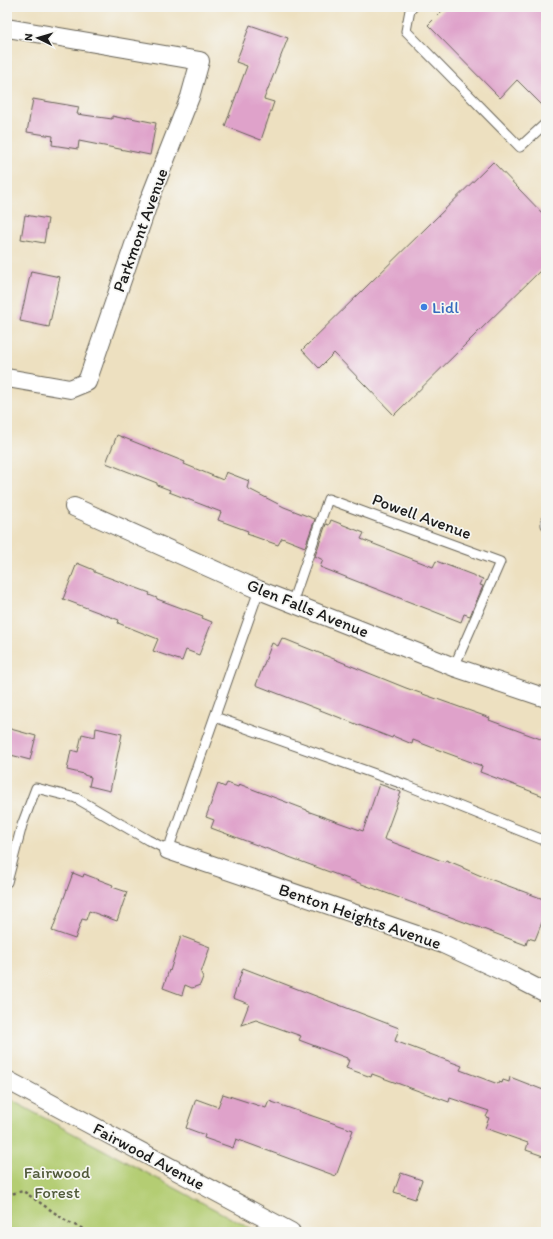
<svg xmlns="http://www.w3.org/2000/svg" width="553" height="1239" font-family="Itim,sans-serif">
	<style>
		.green { fill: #b4cd73; stroke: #687448 }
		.building { fill: #dfa2ca }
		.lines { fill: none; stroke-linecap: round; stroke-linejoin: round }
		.lane-casing { stroke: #656155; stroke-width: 11 }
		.street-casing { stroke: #656155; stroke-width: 20 }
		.path { stroke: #656155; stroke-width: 2.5; stroke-dasharray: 3 3; stroke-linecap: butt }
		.lane { stroke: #fff; stroke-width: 9 }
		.street { stroke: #fff; stroke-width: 18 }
		.shop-dot { fill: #3f7fe0; stroke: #f6f6f2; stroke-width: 1.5 }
		.labels { text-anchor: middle; stroke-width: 3.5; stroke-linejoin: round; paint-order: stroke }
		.street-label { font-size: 17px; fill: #1c1c1c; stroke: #f6f6f2 }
		.shop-label { font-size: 17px; fill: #366cbe; stroke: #f6f6f2; text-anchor: start }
		.park-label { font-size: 17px; fill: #515a3a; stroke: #f6f6f2 }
	</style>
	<rect width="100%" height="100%" fill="#f6f6f2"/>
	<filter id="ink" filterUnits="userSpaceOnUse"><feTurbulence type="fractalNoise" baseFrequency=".025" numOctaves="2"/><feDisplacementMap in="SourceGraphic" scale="8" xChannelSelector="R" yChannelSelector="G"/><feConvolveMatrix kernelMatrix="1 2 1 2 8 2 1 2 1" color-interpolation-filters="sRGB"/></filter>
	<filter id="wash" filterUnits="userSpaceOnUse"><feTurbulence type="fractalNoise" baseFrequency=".012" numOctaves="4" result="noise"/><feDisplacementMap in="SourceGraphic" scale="16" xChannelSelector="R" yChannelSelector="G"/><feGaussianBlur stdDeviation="0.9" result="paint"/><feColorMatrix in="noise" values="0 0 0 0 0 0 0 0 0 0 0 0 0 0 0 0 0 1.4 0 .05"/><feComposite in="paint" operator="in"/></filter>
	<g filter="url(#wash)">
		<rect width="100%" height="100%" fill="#ede0c0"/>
		<!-- green -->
		<path class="green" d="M7 1098 257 1232H7Z"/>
		<g id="blocks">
			<!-- building -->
			<path class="building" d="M446 7H546V109L517 80 500 98 428 25Z
				M250 25 288 38 264 99 274 102 261 140 225 126 247 66 236 62Z
				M33 99 79 107 77 114 112 119V116L126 119V117L156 123 150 155 79 141 78 149 52 145 53 136 27 132Z
				M493 162 546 217V265L394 415 334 353 319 368 302 350Z
				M25 215 48 219 44 243 21 239Z
				M31 271 60 277 49 327 20 321Z
				M117 435 185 462 184 464 223 480 226 472 249 481 247 488 284 507 315 519 305 547 282 538 278 545 247 534 248 531 218 520 221 512 169 492 170 490 157 485V483L106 463Z
				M331 520 364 533 361 539 433 567 436 561 483 579 480 585 483 586 470 616 464 614 461 622 320 567 323 560 315 556 326 524 329 525Z
				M77 563 94 570V572L150 593 149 595 157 598V599L203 616 202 618 212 622 199 655 186 650 182 661 153 651 158 639 118 623 119 620 63 599Z
				M282 638 406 688 490 718 489 720 546 741V797L480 772 482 766 444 752 413 740 412 744 393 736 392 738 256 685 272 643 278 646Z
				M7 728 36 736 30 760 7 754Z
				M96 728 122 734 110 791 89 786 91 777 84 775V774L67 770 71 750 78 752 82 734 95 737Z
				M227 783 238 787 239 784 307 810V811L363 831 379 784 401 792 384 839 445 862 446 860 463 867V868L479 875 546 900V912L535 940 528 938 526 945 211 828 214 820 206 817 218 784 225 787Z
				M73 873 83 877 84 874 113 885 112 887 127 892 117 921 89 911 86 920 82 919 75 939 52 931Z
				M181 936 210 947 201 973 203 977 200 985 192 988 185 985 182 995 163 988 169 970 170 971Z
				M243 968 399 1028 395 1041 462 1066 460 1070 498 1084 499 1082 502 1083 503 1080 509 1082 510 1077 546 1091V1157L526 1150 528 1143 485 1128 489 1118 486 1117 489 1111 450 1098 449 1102 372 1074 371 1077 346 1068 349 1060H347V1058L299 1040 301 1036 256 1020 241 1025 249 1004 233 998Z
				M223 1094 266 1108 269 1101 353 1130 336 1176 236 1139 233 1148 204 1138 205 1135 186 1128 196 1099 218 1107Z
				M401 1173 422 1180 415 1199 394 1192Z"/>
		</g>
	</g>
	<g filter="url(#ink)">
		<use href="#blocks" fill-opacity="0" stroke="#656155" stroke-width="1"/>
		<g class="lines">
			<defs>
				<path id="lane" d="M413 7 410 10 406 31 520 147 546 123
					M546 521V525
					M292 603 328 499 500 562 454 667
					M215 717 406 785 546 841
					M7 882 22 825 36 788 76 798 148 840 168 850 259 590"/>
				<path id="street" d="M7 28 200 61 190 97 149 201 87 382 70 389 7 378
					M74 507 259 590 454 667 546 698
					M168 850 443 944 513 976 546 993
					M7 1080 291 1232"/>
			</defs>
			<!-- lane casing -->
			<use href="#lane" class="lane-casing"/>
			<!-- street casing -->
			<use href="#street" class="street-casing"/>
			<!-- path -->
			<path class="path" d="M7 1195 23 1191 68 1222 90 1232"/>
			<!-- lane -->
			<use href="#lane" class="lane"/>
			<!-- street -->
			<use href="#street" class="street"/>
		</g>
	</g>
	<!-- markers -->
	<circle class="shop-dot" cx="424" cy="307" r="4"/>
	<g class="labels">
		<!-- street labels -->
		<g class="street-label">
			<text transform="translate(140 230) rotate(-70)" y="6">Parkmont Avenue</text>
			<text transform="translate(422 516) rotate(20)" y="6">Powell Avenue</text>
			<text transform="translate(308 608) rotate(22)" y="6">Glen Falls Avenue</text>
			<text transform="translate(360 916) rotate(19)" y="6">Benton Heights Avenue</text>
			<text transform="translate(149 1156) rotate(28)" y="6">Fairwood Avenue</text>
		</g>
		<!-- shop labels -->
		<g class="shop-label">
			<text x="432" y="313">Lidl</text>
		</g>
		<!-- park labels -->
		<g class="park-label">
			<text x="57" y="1178">Fairwood<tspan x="57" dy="20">Forest</tspan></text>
		</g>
	</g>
	<!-- margin -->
	<rect width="553" height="1239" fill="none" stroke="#f6f6f2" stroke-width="24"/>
	<!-- north arrow -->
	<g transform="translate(38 38) rotate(275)" stroke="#f6f6f2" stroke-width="3" paint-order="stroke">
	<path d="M0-3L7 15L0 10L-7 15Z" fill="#1c1c1c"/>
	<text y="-6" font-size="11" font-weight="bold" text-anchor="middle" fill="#1c1c1c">N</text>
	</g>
</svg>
